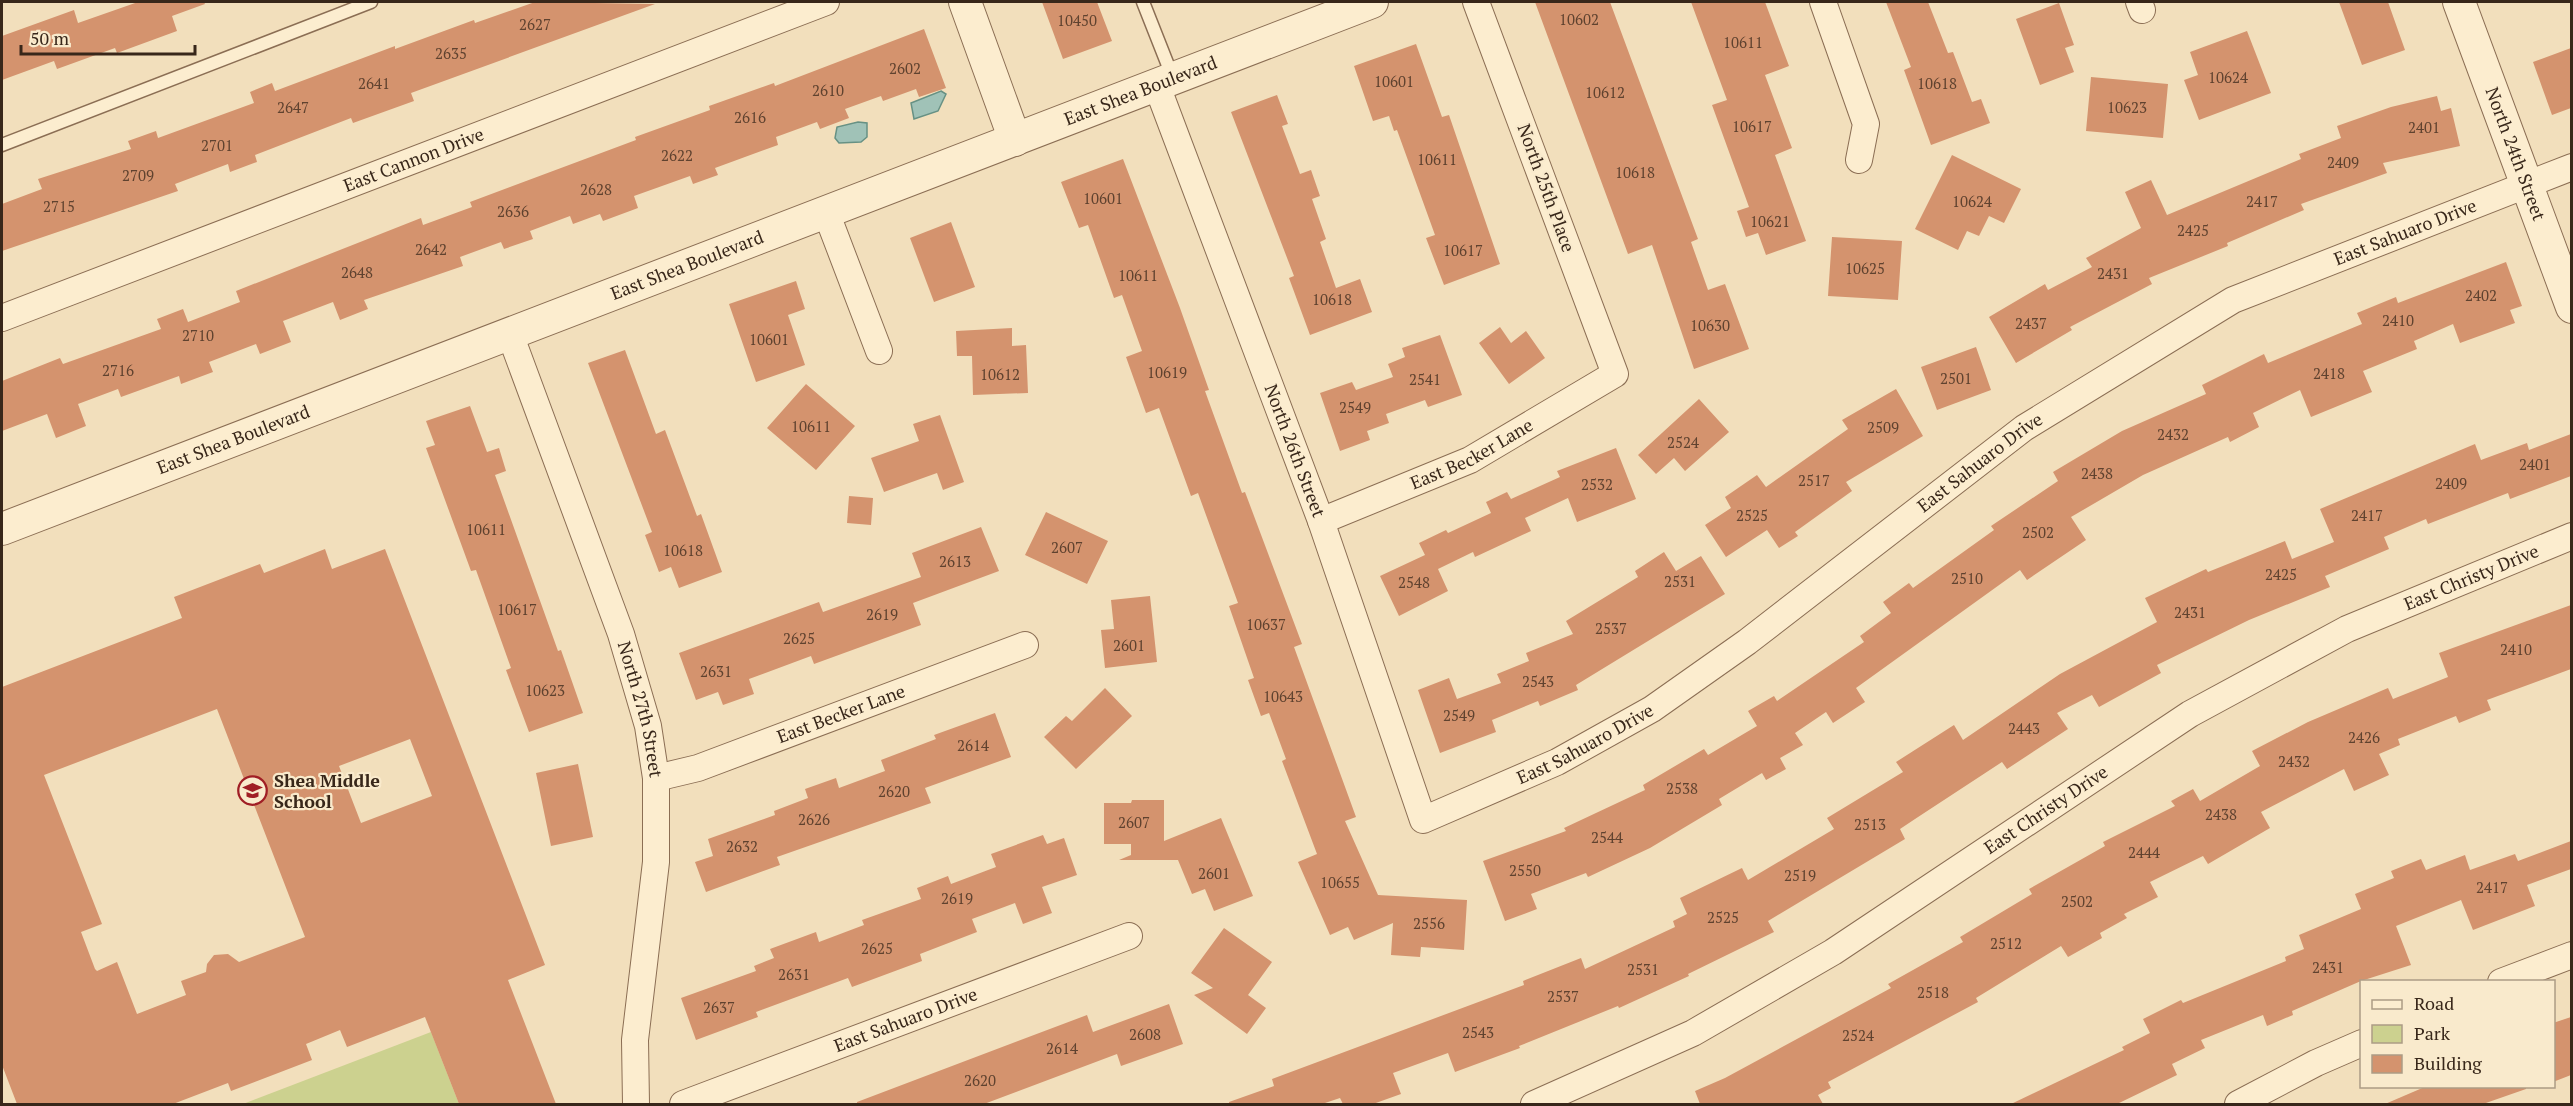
<svg xmlns="http://www.w3.org/2000/svg" width="2573" height="1106" font-family="'PT Serif',serif">
	<style>
		.green { fill: #ccd18f }
		.water { fill: #a0c2b7; stroke: #679184; stroke-width: 1.5 }
		.building { fill: #d4936e; fill-rule: evenodd }
		.lines { fill: none; stroke-linecap: round; stroke-linejoin: round }
		.service-casing { stroke: #8b6e54; stroke-width: 15 }
		.minor-casing { stroke: #8b6e54; stroke-width: 28 }
		.tertiary-casing { stroke: #8b6e54; stroke-width: 34 }
		.service { stroke: #fcedcf; stroke-width: 12 }
		.minor { stroke: #fcedcf; stroke-width: 26 }
		.tertiary { stroke: #fcedcf; stroke-width: 32 }
		.labels { text-anchor: middle; stroke-width: 4.5; stroke-linejoin: round; paint-order: stroke }
		.number-label { font-size: 15px; fill: #5f422f }
		.street-label { font-size: 18px; fill: #38271a; stroke: #f9eacc }
		.poi-label { font-size: 18px; font-weight: bold; fill: #38271a; stroke: #f9eacc; text-anchor: start }
	</style>
	<rect width="100%" height="100%" fill="#f2dfbc"/>
	<!-- green -->
	<path class="green" d="M431 1032 459 1104H243Z"/>
	<!-- water -->
	<path class="water" d="M941 91 946 94 938 111 914 119 911 103Z
		M858 122 867 123V137L861 142 839 143 835 138 837 127Z"/>
	<!-- building -->
	<path class="building" d="M138 2H204L205 4 172 16 177 31 117 53 115 48 57 69 54 61 2 80V36L74 10 78 23Z
		M535 2 655 4 411 93 414 101 353 123 351 118 255 155 257 162 230 172 228 164 175 184 178 191 2 251V204L42 189 38 179 131 149 128 141 156 131 158 138 254 103 250 92 272 83 275 91 395 46V49L474 20 475 23Z
		M1042 2H1097L1112 41 1063 59Z
		M1535 2H1610L1698 239 1691 242 1708 290 1725 284 1749 349 1694 369 1652 245 1628 254Z
		M1691 2H1765L1789 66 1765 75 1792 148 1775 155 1806 241 1766 255 1758 233 1746 237 1737 211 1749 207 1712 105 1727 100Z
		M1886 2H1928L1948 53 1953 52 1972 102 1981 99 1990 123 1931 145 1904 70 1911 67Z
		M2339 2H2388L2405 50 2362 65Z
		M2059 3 2074 45 2065 48 2074 72 2040 85 2016 19Z
		M924 29 946 88 919 97 916 89 883 101 881 96 845 109 849 118 820 129 817 122 776 137 778 145 715 168 718 175 693 184 690 176 634 196 638 208 603 221 600 214 573 224 570 216 530 231 533 239 504 249 501 242 460 257 463 266 364 300 368 309 340 320 333 302 283 321 291 342 260 354 256 344 209 362 213 372 181 384 179 376 121 397 118 389 78 404 86 426 56 438 47 414 2 431V381L60 358 63 364 161 329 157 319 183 309 188 322 240 302 236 291 421 218 423 225 472 207 470 202 636 140 635 137 710 110 709 106 774 83 775 86Z
		M2247 31 2271 93 2199 120 2184 80 2198 75 2190 52Z
		M1416 44 1442 117 1449 115 1500 264 1444 285 1426 238 1435 235 1397 130 1394 131 1389 116 1373 121 1354 66Z
		M2571 48V108L2552 115 2533 62Z
		M2091 77 2168 84 2163 138 2086 131Z
		M1277 95 1288 124 1282 126 1300 174 1311 170 1320 196 1312 199 1326 239 1320 242 1336 288 1360 279 1372 312 1310 335 1289 278 1294 276 1231 112Z
		M2437 96 2441 111 2451 108 2460 146 2383 163 2387 173 2301 204 2304 210 2227 243 2228 246 2149 278 2152 284 2070 327 2072 330 2016 363 1989 317 2045 284 2048 290 2092 267 2086 258 2141 228 2125 192 2151 180 2167 215 2301 159 2299 154 2341 138 2337 126 2391 107Z
		M1952 155 2021 189 2004 223 1989 216 1979 236 1967 231 1958 250 1915 229Z
		M1123 159 1180 308 1209 390 1205 391 1242 493 1245 492 1302 644 1294 647 1356 817 1345 821 1378 895 1467 900 1464 950 1421 947 1420 957 1391 955 1393 923 1354 940 1348 927 1330 935 1298 862 1317 854 1282 761 1286 759 1269 713 1261 716 1248 680 1254 678 1229 606 1238 603 1198 493 1191 496 1159 408 1146 413 1126 357 1142 351 1122 295 1114 298 1088 225 1079 228 1061 182Z
		M951 222 975 287 934 302 910 238Z
		M1832 237 1902 241 1898 300 1828 296Z
		M2506 262 2522 306 2510 310 2515 323 2460 343 2453 324 2414 341 2417 349 2363 371 2372 392 2311 417 2300 390 2253 413 2259 427 2230 442 2228 437 2143 475 2071 517 2086 540 2027 580 2020 570 1856 688 1865 702 1833 723 1826 712 1795 733 1803 745 1780 758 1786 769 1766 780 1762 773 1719 799 1722 805 1650 848 1588 877 1586 873 1531 894 1537 909 1505 921 1483 861 1566 831 1564 828 1645 790 1643 785 1704 749 1708 755 1757 726 1748 711 1774 696 1777 701 1864 642 1860 636 1891 613 1883 602 1909 583 1913 588 1994 530 1991 526 2058 481 2053 472 2122 431 2206 394 2202 385 2264 354 2268 363 2362 324 2357 313 2396 297 2398 303Z
		M796 281 805 309 788 315 805 365 756 382 729 304Z
		M1500 327 1511 343 1526 331 1545 358 1509 384 1479 343Z
		M1012 328V346L1026 345 1028 393 973 395 972 356H957L956 331Z
		M1440 335 1462 395 1428 407 1425 400 1386 414 1389 423 1367 431 1370 440 1340 451 1320 393 1352 382 1356 390 1393 377 1388 364 1405 357 1402 348Z
		M1976 347 1991 390 1937 410 1921 367Z
		M625 350 656 434 665 430 697 516 701 514 722 572 679 588 671 567 659 572 645 535 652 532 588 363Z
		M806 384 855 426 816 470 767 428Z
		M1896 389 1923 436 1846 482 1852 491 1795 532 1798 536 1779 548 1767 530 1726 557 1705 525 1731 508 1725 497 1757 475 1766 487 1848 429 1842 420Z
		M1699 399 1729 432 1685 471 1674 458 1656 474 1638 455Z
		M470 406 487 452 499 448 506 471 495 475 558 651 561 650 583 713 529 732 506 670 511 668 476 570 471 571 426 448 435 445 426 421Z
		M940 415 964 482 943 490 937 473 884 492 871 458 919 441 913 424Z
		M2571 434V476L2510 499 2508 493 2428 524 2426 519 2384 537 2389 549 2325 576 2330 587 2249 620 2157 665 2161 673 2099 707 2092 695 2057 713 2068 729 2007 769 2002 762 1915 819 1900 829 1905 839 1768 921 1774 932 1688 974 1689 976 1619 1008 1618 1006 1519 1046 1520 1048 1455 1072 1448 1053 1393 1073 1401 1094 1373 1104H1343L1340 1098 1322 1104H1229V1102L1274 1086 1272 1079 1524 985 1523 981 1581 958 1585 969 1675 927 1673 921 1687 914 1680 898 1742 868 1748 880 1834 829 1827 818 1903 772 1896 762 1954 725 1963 740 2060 674 2157 622 2145 598 2206 569 2208 572 2285 541 2292 559 2334 542 2320 509 2475 444 2481 460 2527 443 2529 450Z
		M1616 448 1636 499 1577 522 1568 498 1525 518 1531 531 1475 557 1473 552 1438 569 1448 591 1399 616 1380 576 1425 555 1419 543 1446 530 1448 533 1491 513 1486 502 1507 492 1511 499 1560 477 1557 471Z
		M849 496 873 498 871 525 847 523Z
		M1046 512 1108 541 1087 584 1025 555Z
		M981 527 999 571 913 603 921 625 814 664 811 656 749 679 754 694 723 705 718 692 696 700 679 653 819 602 823 612 921 577 912 553Z
		M325 549 332 569 385 549 545 965 508 980 556 1104H459L425 1017 347 1047 340 1030 306 1044 312 1060 231 1091 228 1083 173 1104H17L2 1065V687L182 618 174 597 260 564 264 573ZM217 709 305 937 239 962 228 954 214 955 207 964 206 972 181 981 186 995 137 1014 117 962 97 971 95 969 81 932 102 924 44 775ZM410 739 432 796 361 823 339 766Z
		M1664 552 1676 571 1701 556 1725 594 1576 685 1578 690 1540 706 1538 701 1492 720 1496 732 1440 753 1418 690 1449 678 1457 699 1501 683 1497 674 1529 661 1526 653 1573 634 1566 621 1638 577 1635 571Z
		M1150 596 1157 662 1105 668 1101 630 1114 629 1111 600Z
		M2571 605V669L2487 700 2491 710 2459 723 2456 716 2398 739 2400 745 2379 754 2389 775 2354 791 2344 769 2261 812 2270 828 2208 864 2203 856 2150 882 2158 897 2124 914 2127 918 2100 933 2102 938 2068 957 2061 946 1976 998 1978 1002 1828 1082 1831 1088 1818 1095 1823 1104H1700L1695 1091 1725 1078 1891 988 1888 984 1963 942 1960 937 2032 894 2029 889 2105 846 2103 842 2175 806 2171 801 2193 789 2200 801 2260 766 2252 751 2308 722 2388 688 2393 699 2448 677 2439 653Z
		M1105 688 1132 716 1076 769 1044 737 1066 716 1072 721Z
		M995 713 1011 757 925 788 931 803 777 857 780 865 706 892 695 862 713 856 708 839 775 815 774 811 808 798 805 789 836 778 839 788 885 771 881 760 936 739 934 735Z
		M578 764 593 837 551 846 536 773Z
		M1132 800H1164V841L1221 818 1253 896 1214 911 1205 889 1192 894 1178 860H1119L1131 855V844H1104V803H1131Z
		M1043 835 1047 844 1064 838 1077 875 1042 887 1052 913 1023 924 1015 903 972 919 977 932 920 954 922 961 852 987 848 978 756 1012 758 1017 696 1040 681 998 756 971 754 966 774 958 770 949 816 932 819 942 864 925 862 920 921 899 917 888 948 876 951 884 996 867 991 854Z
		M2571 841V869L2527 885 2535 906 2473 930 2461 900 2396 926 2411 965 2361 981 2292 1011 2293 1015 2267 1026 2263 1015 2201 1040 2205 1048 2172 1064 2177 1075 2117 1104H2011L2124 1050 2122 1047 2150 1033 2143 1019 2181 1000 2183 1003 2286 961 2285 957 2304 949 2299 935 2361 909 2355 894 2394 878 2391 871 2421 859 2426 870 2465 855 2470 870 2515 854 2518 861Z
		M1224 928 1272 962 1248 995 1266 1008 1247 1034 1194 995 1213 988 1191 973Z
		M1169 1004 1183 1044 1121 1066 1117 1054 984 1104H857V1102L1087 1015 1093 1032Z
		M2571 1017V1075L2553 1082V1023Z
		M2427 1086H2526V1089L2483 1104H2385Z"/>
	<g class="lines">
		<defs>
			<path id="service" d="M1143 2 1173 78
				M2 145 371 2"/>
			<g id="minor">
				<path d="M1823 2 1866 124 1859 160"/>
				<path d="M2139 2 2142 10"/>
				<path id="s1" d="M1157 86 1321 521 1423 820 1557 762 1652 709 1747 642 2024 428 2233 300 2572 167"/>
				<path d="M826 212 879 351"/>
				<path id="s2" d="M2 318 826 2"/>
				<path id="s3" d="M510 334 621 634 648 726 656 778V862L635 1040 636 1104"/>
				<path id="s4" d="M1321 521 1470 460 1615 374 1476 2"/>
				<path id="s5" d="M656 778 698 768 1025 645"/>
				<path d="M2501 982 2572 955"/>
				<path id="s6" d="M683 1104 1129 936"/>
				<path id="s7" d="M1534 1104 1693 1033 1833 952 2190 714 2347 629 2572 536"/>
				<path d="M2238 1104 2316 1063 2362 1043"/>
			</g>
			<g id="tertiary">
				<path d="M965 2 1015 140"/>
				<path id="s8" d="M2459 2 2572 307"/>
				<path id="s9" d="M2 529 1372 2"/>
			</g>
		</defs>
		<!-- service casing -->
		<use href="#service" class="service-casing"/>
		<!-- minor casing -->
		<use href="#minor" class="minor-casing"/>
		<!-- tertiary casing -->
		<use href="#tertiary" class="tertiary-casing"/>
		<!-- service -->
		<use href="#service" class="service"/>
		<!-- minor -->
		<use href="#minor" class="minor"/>
		<!-- tertiary -->
		<use href="#tertiary" class="tertiary"/>
	</g>
	<!-- icons -->
	<defs>
		<symbol id="school-ring" viewBox="-11 -11 22 22"><circle r="9.5" fill="#f9eacc" stroke="#a01e25" stroke-width="1.5"/><path d="M0-5L7-2L0 1L-7-2ZM-4 1L0 2.5L4 1V4Q0 6-4 4Z" fill="#a01e25"/></symbol>
	</defs>
	<g fill-rule="evenodd">
		<use href="#school-ring" x="236" y="774" width="33" height="33"/>
	</g>
	<g class="labels">
		<!-- number labels -->
		<g class="number-label">
			<text x="1579" y="25">10602</text>
			<text x="1077" y="26">10450</text>
			<text x="535" y="30">2627</text>
			<text x="1743" y="48">10611</text>
			<text x="451" y="59">2635</text>
			<text x="905" y="74">2602</text>
			<text x="2228" y="83">10624</text>
			<text x="1394" y="87">10601</text>
			<text x="374" y="89">2641</text>
			<text x="1937" y="89">10618</text>
			<text x="828" y="96">2610</text>
			<text x="1605" y="98">10612</text>
			<text x="293" y="113">2647</text>
			<text x="2127" y="113">10623</text>
			<text x="750" y="123">2616</text>
			<text x="1752" y="132">10617</text>
			<text x="2424" y="133">2401</text>
			<text x="217" y="151">2701</text>
			<text x="677" y="161">2622</text>
			<text x="1437" y="165">10611</text>
			<text x="2343" y="168">2409</text>
			<text x="1635" y="178">10618</text>
			<text x="138" y="181">2709</text>
			<text x="596" y="195">2628</text>
			<text x="1103" y="204">10601</text>
			<text x="1972" y="207">10624</text>
			<text x="2262" y="207">2417</text>
			<text x="59" y="212">2715</text>
			<text x="513" y="217">2636</text>
			<text x="1770" y="227">10621</text>
			<text x="2193" y="236">2425</text>
			<text x="431" y="255">2642</text>
			<text x="1463" y="256">10617</text>
			<text x="1865" y="274">10625</text>
			<text x="357" y="278">2648</text>
			<text x="2113" y="279">2431</text>
			<text x="1138" y="281">10611</text>
			<text x="2481" y="301">2402</text>
			<text x="1332" y="305">10618</text>
			<text x="2398" y="326">2410</text>
			<text x="2031" y="329">2437</text>
			<text x="1710" y="331">10630</text>
			<text x="198" y="341">2710</text>
			<text x="769" y="345">10601</text>
			<text x="118" y="376">2716</text>
			<text x="1167" y="378">10619</text>
			<text x="2329" y="379">2418</text>
			<text x="1000" y="380">10612</text>
			<text x="1956" y="384">2501</text>
			<text x="1425" y="385">2541</text>
			<text x="1355" y="413">2549</text>
			<text x="811" y="432">10611</text>
			<text x="1883" y="433">2509</text>
			<text x="2173" y="440">2432</text>
			<text x="1683" y="448">2524</text>
			<text x="2535" y="470">2401</text>
			<text x="2097" y="479">2438</text>
			<text x="1814" y="486">2517</text>
			<text x="2451" y="489">2409</text>
			<text x="1597" y="490">2532</text>
			<text x="1752" y="521">2525</text>
			<text x="2367" y="521">2417</text>
			<text x="486" y="535">10611</text>
			<text x="2038" y="538">2502</text>
			<text x="1067" y="553">2607</text>
			<text x="683" y="556">10618</text>
			<text x="955" y="567">2613</text>
			<text x="2281" y="580">2425</text>
			<text x="1967" y="584">2510</text>
			<text x="1680" y="587">2531</text>
			<text x="1414" y="588">2548</text>
			<text x="517" y="615">10617</text>
			<text x="2190" y="618">2431</text>
			<text x="882" y="620">2619</text>
			<text x="1266" y="630">10637</text>
			<text x="1611" y="634">2537</text>
			<text x="799" y="644">2625</text>
			<text x="1129" y="651">2601</text>
			<text x="2516" y="655">2410</text>
			<text x="716" y="677">2631</text>
			<text x="1538" y="687">2543</text>
			<text x="545" y="696">10623</text>
			<text x="1283" y="702">10643</text>
			<text x="1459" y="721">2549</text>
			<text x="2024" y="734">2443</text>
			<text x="2364" y="743">2426</text>
			<text x="973" y="751">2614</text>
			<text x="2294" y="767">2432</text>
			<text x="1682" y="794">2538</text>
			<text x="894" y="797">2620</text>
			<text x="2221" y="820">2438</text>
			<text x="814" y="825">2626</text>
			<text x="1134" y="828">2607</text>
			<text x="1870" y="830">2513</text>
			<text x="1607" y="843">2544</text>
			<text x="742" y="852">2632</text>
			<text x="2144" y="858">2444</text>
			<text x="1525" y="876">2550</text>
			<text x="1214" y="879">2601</text>
			<text x="1800" y="881">2519</text>
			<text x="1340" y="888">10655</text>
			<text x="2492" y="893">2417</text>
			<text x="957" y="904">2619</text>
			<text x="2077" y="907">2502</text>
			<text x="1723" y="923">2525</text>
			<text x="1429" y="929">2556</text>
			<text x="2006" y="949">2512</text>
			<text x="877" y="954">2625</text>
			<text x="2328" y="973">2431</text>
			<text x="1643" y="975">2531</text>
			<text x="794" y="980">2631</text>
			<text x="1933" y="998">2518</text>
			<text x="1563" y="1002">2537</text>
			<text x="719" y="1013">2637</text>
			<text x="1478" y="1038">2543</text>
			<text x="1145" y="1040">2608</text>
			<text x="1858" y="1041">2524</text>
			<text x="1062" y="1054">2614</text>
			<text x="980" y="1086">2620</text>
		</g>
		<!-- street labels -->
		<g class="street-label">
			<text dy="6" stroke="none"><textPath href="#s9" startOffset="1220">East Shea Boulevard</textPath></text>
			<text dy="6" stroke="none"><textPath href="#s8" startOffset="162">North 24th Street</textPath></text>
			<text dy="6" stroke="none"><textPath href="#s2" startOffset="441">East Cannon Drive</textPath></text>
			<text transform="translate(1546 188) rotate(70)" y="6">North 25th Place</text>
			<text dy="6" stroke="none"><textPath href="#s1" startOffset="1932">East Sahuaro Drive</textPath></text>
			<text dy="6" stroke="none"><textPath href="#s9" startOffset="734">East Shea Boulevard</textPath></text>
			<text dy="6" stroke="none"><textPath href="#s9" startOffset="248">East Shea Boulevard</textPath></text>
			<text dy="6" stroke="none"><textPath href="#s1" startOffset="390">North 26th Street</textPath></text>
			<text dy="6" stroke="none"><textPath href="#s4" startOffset="165">East Becker Lane</textPath></text>
			<text dy="6" stroke="none"><textPath href="#s1" startOffset="1446">East Sahuaro Drive</textPath></text>
			<text dy="6" stroke="none"><textPath href="#s7" startOffset="1078">East Christy Drive</textPath></text>
			<text dy="6" stroke="none"><textPath href="#s3" startOffset="398">North 27th Street</textPath></text>
			<text dy="6" stroke="none"><textPath href="#s5" startOffset="196">East Becker Lane</textPath></text>
			<text dy="6" stroke="none"><textPath href="#s1" startOffset="960">East Sahuaro Drive</textPath></text>
			<text dy="6" stroke="none"><textPath href="#s7" startOffset="592">East Christy Drive</textPath></text>
			<text dy="6" stroke="none"><textPath href="#s6" startOffset="238">East Sahuaro Drive</textPath></text>
		</g>
		<!-- poi labels -->
		<g class="poi-label">
			<text x="274" y="787">Shea Middle<tspan x="274" dy="21">School</tspan></text>
		</g>
	</g>
	<!-- border -->
	<rect width="2573" height="1106" fill="none" stroke="#38271a" stroke-width="6"/>
	<!-- legend -->
	<rect x="2360" y="980" width="195" height="108" fill="#f9eacc" stroke="#ac9c85" stroke-width="1.5"/>
	<rect x="2372" y="1000" width="30" height="9" fill="#fcedcf" stroke="#ac9c85" stroke-width="1.5"/>
	<text x="2414" y="1010" font-size="18" fill="#38271a">Road</text>
	<rect x="2372" y="1025" width="30" height="18" fill="#ccd18f" stroke="#ac9c85" stroke-width="1.5"/>
	<text x="2414" y="1040" font-size="18" fill="#38271a">Park</text>
	<rect x="2372" y="1055" width="30" height="18" fill="#d4936e" stroke="#ac9c85" stroke-width="1.5"/>
	<text x="2414" y="1070" font-size="18" fill="#38271a">Building</text>
	<!-- scale -->
	<path d="M21 45v9h174v-9" fill="none" stroke="#38271a" stroke-width="3"/>
	<text x="30" y="45" font-size="18" fill="#38271a" stroke="#f9eacc" stroke-width="4.5" paint-order="stroke">50 m</text>
</svg>
